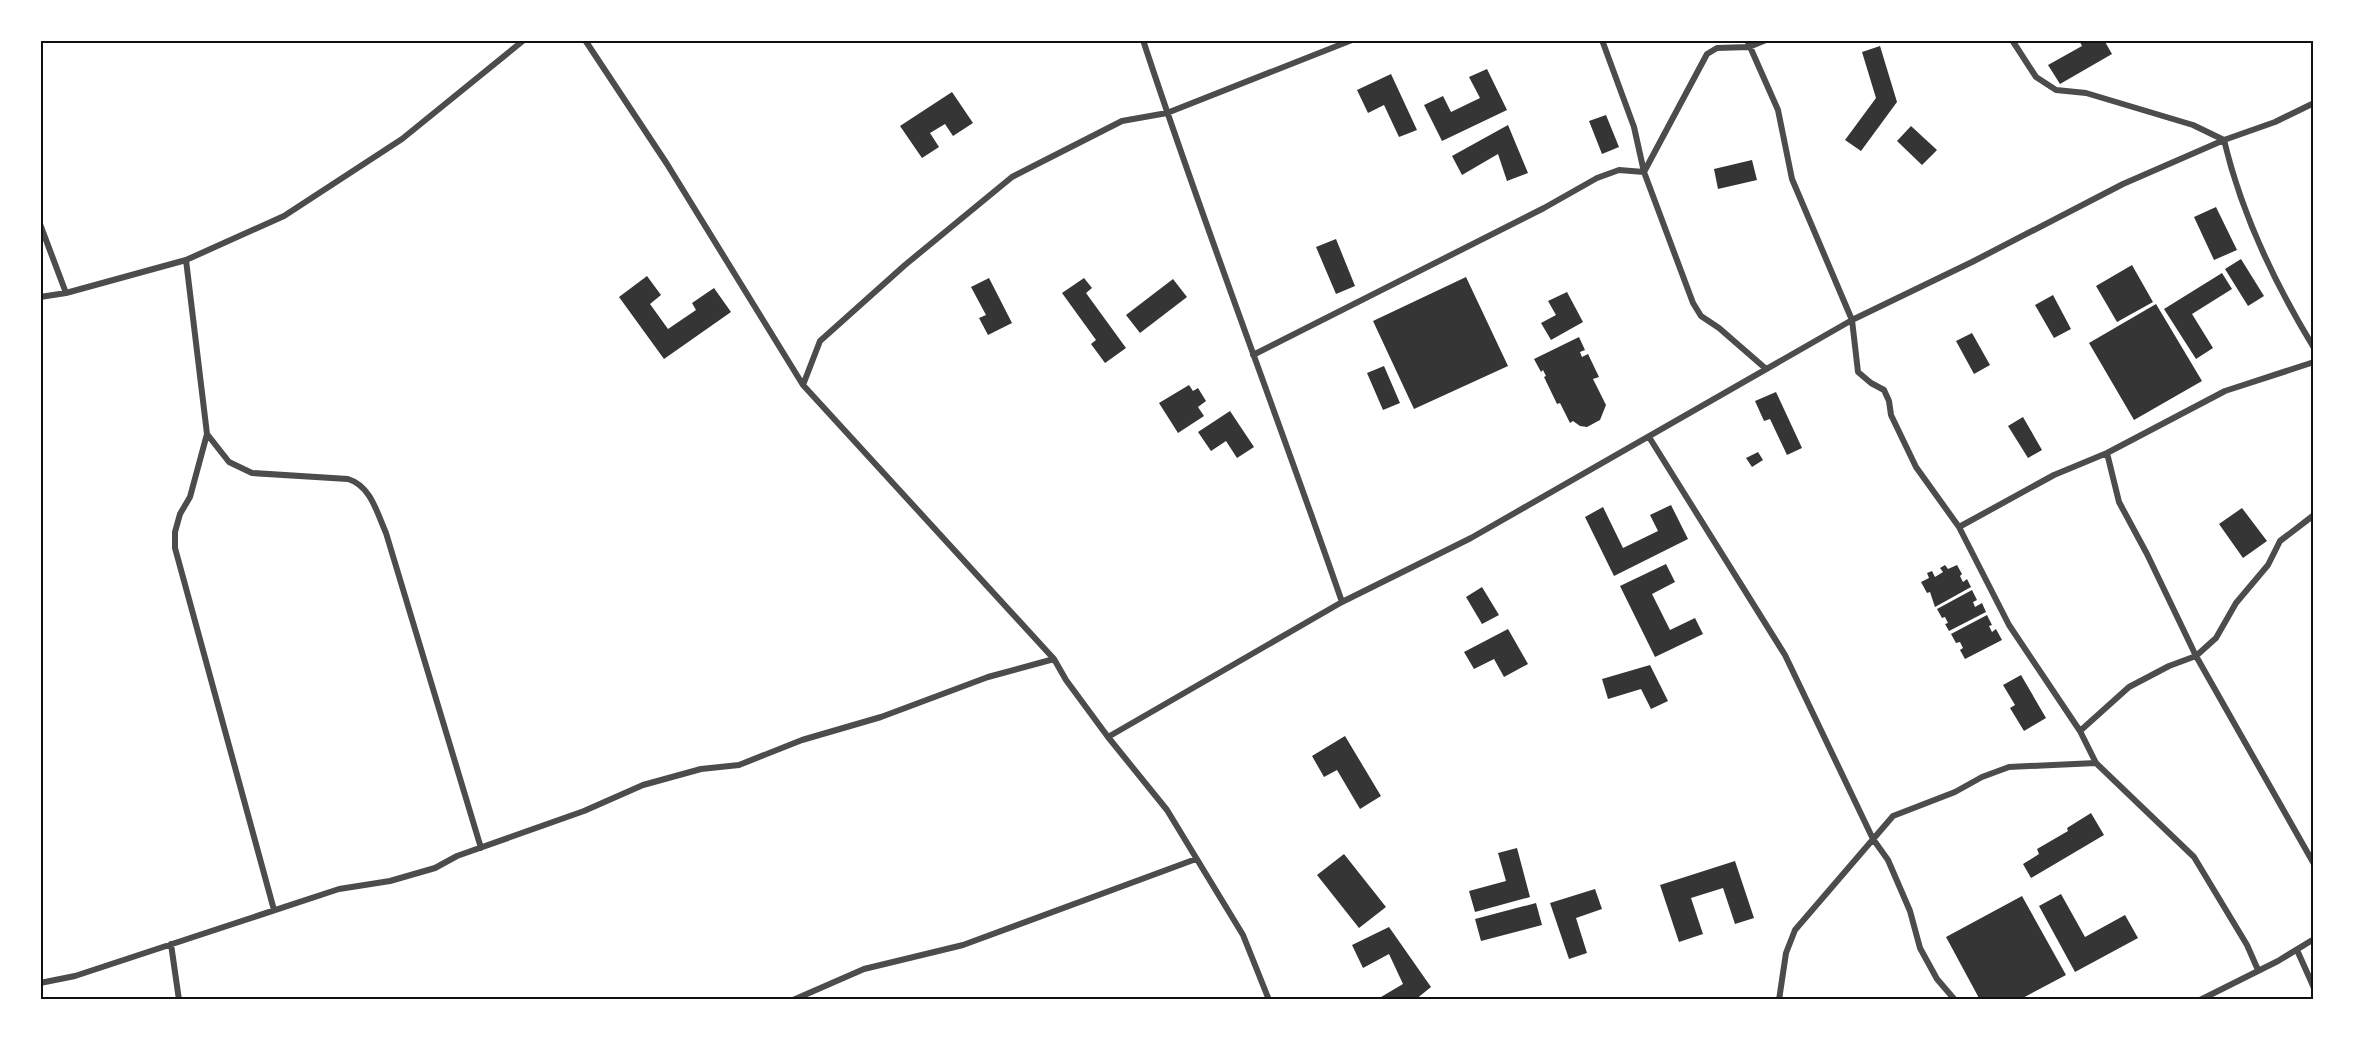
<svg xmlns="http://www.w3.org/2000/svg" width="2354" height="1040" font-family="'Zilla Slab',serif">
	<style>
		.building { fill: #353535 }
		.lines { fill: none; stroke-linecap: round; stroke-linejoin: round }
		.minor { stroke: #4c4c4c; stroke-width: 6 }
		.neatline { fill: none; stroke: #111; stroke-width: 2 }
	</style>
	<rect width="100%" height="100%" fill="#fff"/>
	<!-- building -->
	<path class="building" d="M2079 40H2104L2112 54 2060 84 2048 65 2082 46Z
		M1880 46 1897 102 1861 151 1845 140 1876 98 1862 52Z
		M1487 69 1507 110 1442 141 1424 105 1443 96 1451 112 1480 98 1469 77Z
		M1391 74 1417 130 1399 137 1384 105 1368 113 1357 90Z
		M952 92 973 123 953 136 945 124 930 133 939 147 922 158 900 126Z
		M1606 115 1619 147 1602 154 1589 121Z
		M1508 125 1528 173 1507 181 1498 154 1462 175 1452 156Z
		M1911 126 1937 150 1922 165 1897 141Z
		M1752 160 1757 180 1718 189 1714 169Z
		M2216 207 2237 250 2214 260 2194 217Z
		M1336 239 1355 286 1336 294 1316 247Z
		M2241 259 2264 296 2248 306 2225 269Z
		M2132 265 2153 302 2117 322 2096 286Z
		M2222 273 2232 289 2192 314 2213 348 2196 359 2164 309Z
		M647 276 661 295 650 304 668 329 696 310 692 303 714 288 731 312 664 359 619 297Z
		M1466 277 1508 366 1414 409 1373 321Z
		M989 278 1012 323 988 335 979 318 986 315 971 287Z
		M1084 278 1092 288 1086 293 1126 348 1105 363 1091 344 1096 340 1062 293Z
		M1173 279 1187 297 1140 333 1126 315Z
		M1567 292 1583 322 1551 340 1541 323 1556 315 1548 301Z
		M2053 295 2071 329 2054 338 2035 305Z
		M2156 304 2202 381 2134 420 2089 343Z
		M1972 333 1990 365 1974 374 1956 341Z
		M1579 337 1585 350 1580 352 1582 357 1588 354 1599 377 1593 379 1606 405 1600 420 1587 427 1580 426 1573 421 1570 423 1560 403 1557 404 1544 377 1546 376 1543 370 1541 372 1534 359Z
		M1384 366 1400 403 1383 410 1367 373Z
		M1189 385 1193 391 1198 388 1206 401 1198 407 1204 416 1178 433 1159 403Z
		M1776 392 1802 448 1787 455 1770 419 1764 421 1755 401Z
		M1230 411 1254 447 1237 458 1226 441 1211 451 1198 432Z
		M2023 417 2042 450 2028 458 2008 426Z
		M1758 452 1763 460 1752 467 1746 458Z
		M1671 505 1688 539 1614 576 1585 517 1603 507 1623 548 1658 531 1650 515Z
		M2242 508 2267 541 2243 558 2219 524Z
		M1666 564 1675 582 1652 594 1670 630 1695 618 1703 634 1655 657 1620 586Z
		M1945 565 1948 569 1957 565 1962 574 1960 576 1963 582 1967 579 1971 587 1935 607 1930 592 1927 593 1921 582 1929 578 1927 573 1932 571 1935 577 1943 572 1940 568Z
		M1482 587 1499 615 1482 624 1466 597Z
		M1972 590 1977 600 1973 602 1975 607 1982 603 1986 612 1949 631 1945 624 1948 623 1945 617 1942 618 1937 609Z
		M1987 615 1992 625 1989 626 1992 632 1996 629 2002 640 1965 659 1960 650 1963 648 1960 642 1956 643 1951 634Z
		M1508 629 1528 664 1504 677 1494 659 1474 669 1464 652Z
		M1650 665 1668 701 1651 709 1641 689 1608 699 1602 679Z
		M2021 675 2046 718 2024 731 2010 708 2015 705 2003 685Z
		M1345 736 1381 796 1360 809 1337 770 1324 777 1312 756Z
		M2091 813 2104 835 2031 878 2023 864 2039 854 2037 849 2068 831 2067 828Z
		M1517 848 1530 897 1475 912 1469 891 1506 881 1498 853Z
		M1344 854 1386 907 1359 928 1317 875Z
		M1735 861 1754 918 1735 924 1723 888 1691 898 1703 934 1679 942 1660 885Z
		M1595 889 1602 909 1576 918 1587 953 1569 959 1550 903Z
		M2061 894 2085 937 2125 915 2138 938 2075 972 2039 906Z
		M2022 896 2066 975 2019 1000H1980L1946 937Z
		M1536 903 1542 925 1481 941 1475 919Z
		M1389 927 1431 987 1415 1000H1382L1381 997 1403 984 1389 954 1363 968 1352 945Z"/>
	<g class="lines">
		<!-- minor -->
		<path class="minor" d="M585 40 667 164 803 385 1054 659 1066 680 1108 737 1167 810 1243 935 1269 1000
			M1143 40C1205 229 1277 414 1342 602
			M1602 40 1634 127 1644 172 1693 303 1701 316 1719 328 1765 368
			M1747 40 1778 110 1792 179 1852 320 1858 372 1871 383 1884 390 1889 401 1891 415 1916 467 1959 527 2009 625 2080 731 2096 763 2194 857 2247 945 2258 970
			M2012 40 2036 77 2056 90 2086 93 2193 125 2224 140C2241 212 2275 284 2314 348
			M40 224 66 293
			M186 260 207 434 190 497 180 514 175 532V548L274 910
			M40 297 66 293 186 260 284 216 402 139 524 40
			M1253 355 1544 208 1597 178 1619 170 1644 172 1707 54 1717 48 1749 47 1766 40
			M803 385 820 341 905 265 1012 177 1122 121 1167 113 1352 40
			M207 434 229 462 252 473 348 479C371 486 377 513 386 533L481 848
			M1649 437 1785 655 1873 839 1888 860 1910 911 1920 948 1937 979 1955 1000
			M2107 453 2119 502 2147 554 2196 656 2314 864
			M1959 527 2054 475 2107 453 2225 391 2314 362
			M2080 731 2129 687 2169 666 2196 656 2216 638 2236 603 2268 565 2280 541 2314 515
			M1108 737 1342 602 1471 538 1852 320 1972 262 2123 184 2224 140 2275 122 2314 103
			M171 944 179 1000
			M2297 950 2314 988
			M40 983 75 976 339 889 390 881 435 868 457 856 584 811 643 785 701 769 739 765 802 740 881 717 988 677 1054 659
			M793 1000 864 969 963 945 1196 859
			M1779 1000 1786 953 1795 930 1893 816 1955 792 1982 777 2009 767 2096 763
			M2200 1000 2278 961 2314 939"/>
	</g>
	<!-- border -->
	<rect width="2354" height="1040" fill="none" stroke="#ffffff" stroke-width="84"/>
	<rect x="42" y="42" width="2270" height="956" class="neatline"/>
</svg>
